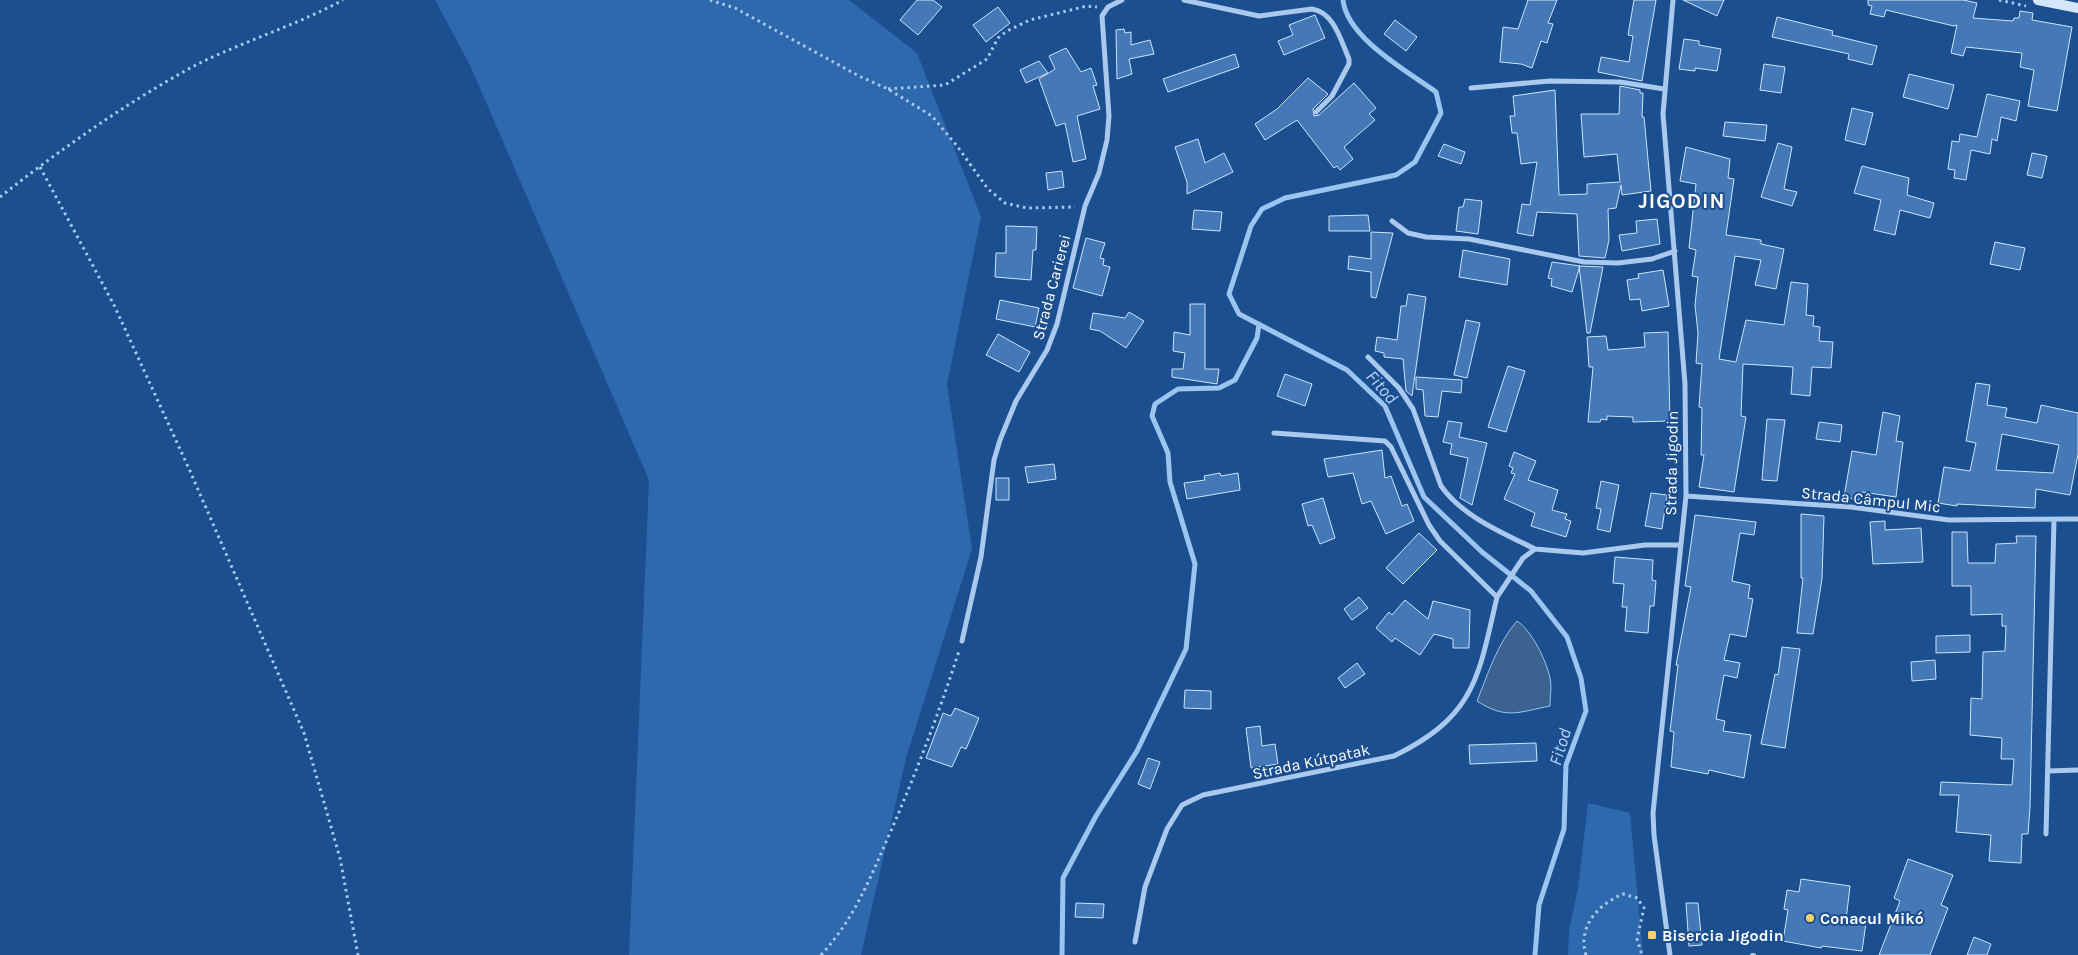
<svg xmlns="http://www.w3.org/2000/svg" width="2078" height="955" font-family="Karla,sans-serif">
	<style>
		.green { fill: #2e69ad }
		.water { fill: #3c6290; stroke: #9cc4f0 }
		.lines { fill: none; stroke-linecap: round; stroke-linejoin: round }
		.stream { stroke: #9cc4f0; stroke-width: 5 }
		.building { fill: #4478b7; stroke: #cfe3fa; fill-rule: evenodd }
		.path { stroke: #a9c9ee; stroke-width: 3; stroke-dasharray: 2.5 4; stroke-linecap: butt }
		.service { stroke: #a9c9ee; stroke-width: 4 }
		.minor { stroke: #a9c9ee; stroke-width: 5 }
		.secondary { stroke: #d6e6fa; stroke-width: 10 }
		.poi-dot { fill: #ffd166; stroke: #1b4f8f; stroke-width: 2 }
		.labels { text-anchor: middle; stroke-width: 4; stroke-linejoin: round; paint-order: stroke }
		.street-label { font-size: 16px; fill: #fff; stroke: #1b4f8f }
		.poi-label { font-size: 16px; font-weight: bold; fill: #fff; stroke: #1b4f8f; text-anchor: start }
		.water-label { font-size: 18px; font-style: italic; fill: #b5d3f5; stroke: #1b4f8f }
		.district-label { font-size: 21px; font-weight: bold; letter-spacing: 1px; fill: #fff; stroke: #1b4f8f }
	</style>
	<rect width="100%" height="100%" fill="#1b4f8f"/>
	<!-- green -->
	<path class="green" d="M435 0H849L917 53 981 217 947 384 972 549 906 758 861 955H629L649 480 470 65Z
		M1588 803 1630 813 1643 955H1568L1569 931 1578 888Z"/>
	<!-- water -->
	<path class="water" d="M1517 621C1532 631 1546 660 1550 678 1552 686 1550 697 1550 706 1519 712 1506 720 1477 701 1488 674 1497 644 1517 621Z"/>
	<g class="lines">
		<!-- stream -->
		<path class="stream" d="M1343 0C1347 38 1407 71 1436 92L1441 113 1415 162 1396 175 1285 198 1262 209 1251 226 1229 294 1239 314 1347 370 1385 406 1424 497 1482 552 1531 591 1567 637 1581 678 1586 711 1566 765 1564 829 1539 905 1535 955
			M1062 955 1063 878 1096 816 1137 751 1186 649 1195 564 1170 482 1168 453 1152 416 1155 404 1178 389 1219 388 1235 380 1257 338 1259 324"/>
	</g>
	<!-- building -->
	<path class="building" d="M917 0H933L942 7 918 35 900 20Z
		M1528 0H1557L1548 23 1553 24 1547 43 1541 41 1532 68 1521 64 1500 62 1503 27 1518 29Z
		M1634 0H1656L1642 81 1598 72 1601 57 1629 62 1633 36 1628 35Z
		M1683 0H1724L1717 16Z
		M1868 0H1963L1977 3 1973 18 2013 21 2014 18H2019L2020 11 2033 13 2032 20 2072 27 2057 111 2028 106 2034 70 2020 67 2022 53 1966 47 1963 56 1951 53 1957 25 1954 26 1886 10 1884 17 1870 14 1872 6 1868 5Z
		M998 7 1010 23 986 42 973 25Z
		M1315 15 1325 38 1284 55 1278 41 1293 35 1289 25Z
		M1777 17 1833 31 1832 35 1877 46 1872 65 1848 59 1849 54 1772 37Z
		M1395 20 1417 37 1406 51 1384 34Z
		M1124 29 1125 33 1131 32V45L1150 40 1154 54 1129 59 1132 74 1117 79 1116 30Z
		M1684 39 1699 41V45L1721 49 1717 71 1695 68V71L1679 69Z
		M1066 48 1081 72 1091 68 1097 85 1093 86 1100 109 1077 116 1086 159 1073 162 1065 123 1056 126 1039 79 1055 69 1049 56Z
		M1235 54 1239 67 1168 92 1163 79Z
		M1039 61 1048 73 1026 83 1020 70Z
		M1764 64 1785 67 1781 93 1760 90Z
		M1909 74 1954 85 1948 109 1903 97Z
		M1308 78 1328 94 1313 109 1314 116 1319 115 1354 83 1376 108 1369 114 1375 120 1344 147 1353 159 1340 170 1337 166 1334 168 1297 120 1265 140 1255 124 1277 109Z
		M1620 86 1640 90V93H1643L1642 117H1644L1651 191 1622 195 1621 185 1616 208 1608 209 1609 240 1605 258 1579 256 1577 214 1537 212 1533 236 1517 233 1522 204 1530 205 1537 162 1521 164 1517 133H1512L1510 116H1515L1513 96 1555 90 1559 195 1587 194V184L1620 182 1617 154 1584 157 1581 114H1619Z
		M1987 94 2020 101 2016 121 2001 117 1997 141 1992 139 1990 154 1971 150 1966 180 1954 178 1955 170 1948 169 1952 141 1959 142 1960 134 1977 137Z
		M1852 108 1873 113 1865 145 1845 140Z
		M1725 122 1767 125 1765 141 1723 136Z
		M1198 139 1205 163 1224 153 1233 172 1187 194V182L1175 147Z
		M1778 143 1792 147 1784 189 1797 192 1792 206 1761 197Z
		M1444 144 1465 152 1461 164 1438 156Z
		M1686 147 1730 159 1728 178 1734 179 1726 235 1761 240V244L1784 249 1776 289 1755 285 1761 260 1735 256 1719 359 1736 362 1746 320 1784 325 1791 282 1808 284 1806 315 1814 316 1813 326 1820 327 1819 341 1833 342 1831 368 1812 367 1810 396 1791 394 1793 367 1743 364 1741 416 1746 417 1734 492 1699 487 1704 455H1701L1702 408 1699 407 1702 364 1696 363 1698 333 1695 305 1698 277 1692 276 1696 250 1689 248 1696 184 1680 181Z
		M2032 153 2047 156 2042 178 2027 175Z
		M1862 166 1909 178 1907 195 1934 203 1930 218 1900 210 1895 235 1874 230 1881 200 1854 193Z
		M1062 171 1064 187 1048 190 1046 173Z
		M1465 199 1482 201 1478 234 1456 231 1459 207H1463Z
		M1194 210 1222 212 1220 231 1192 229Z
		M1368 215 1370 231H1329V216Z
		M1657 219 1660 244 1622 251 1619 235 1637 233 1636 221Z
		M1006 226 1037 227 1036 250H1033L1031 280 995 277 996 253H1006Z
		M1371 232 1393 233 1376 298 1371 297V272L1348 269 1349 256 1371 259Z
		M1086 238 1105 243 1100 258 1104 259 1103 265 1110 267 1102 296 1073 288Z
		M1995 242 2025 248 2020 270 1990 264Z
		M1463 250 1510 259 1507 285 1459 277Z
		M1552 262 1580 266 1572 292 1551 286 1552 279 1548 278Z
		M1579 266 1603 267 1590 333H1587Z
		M1663 270 1669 306 1642 311 1640 299 1630 300 1627 280 1639 278 1638 274Z
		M1408 294 1426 297 1412 396 1406 391 1403 359 1384 357V353L1375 351 1377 337 1397 340 1401 306H1406Z
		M1000 300 1039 308 1035 327 996 319Z
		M1190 304H1205V369H1219L1217 384 1172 377V369H1183L1185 353 1173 351 1174 332 1190 335Z
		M1129 312 1144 321 1126 348 1100 331 1090 329 1093 313 1125 318Z
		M1466 320 1480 323 1467 378 1454 375Z
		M1668 332 1670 421 1633 422V417L1607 416V420L1601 419 1600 422H1588L1593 367H1589L1587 337 1606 336 1608 350 1645 347 1644 333Z
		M998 334 1030 352 1019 372 986 355Z
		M1508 366 1525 371 1506 432 1488 427Z
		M1285 374 1312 384 1305 406 1277 396Z
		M1416 377 1462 380 1461 393 1442 391 1438 417 1425 416 1423 390 1416 389Z
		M1976 383 1990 385 1987 405 2007 408 2005 417 2037 423 2041 405 2078 413V454L2070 495 2036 489 2035 508 1957 504V506L1938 503 1944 467 1970 471 1976 443 1966 441ZM2002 434 2059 445 2053 473 1996 470Z
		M1883 412 1900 416 1896 441 1903 442 1896 497 1862 492 1860 500 1844 497 1852 451 1876 455Z
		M1767 419 1785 420 1777 481 1762 480Z
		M1448 421 1462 423 1459 437 1487 443 1472 505 1460 498 1468 458 1450 454 1452 444 1443 442Z
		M1819 422 1842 425 1840 442 1816 439Z
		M1382 450 1385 478 1391 476 1402 506 1407 504 1414 521 1386 534 1371 501 1362 504 1353 473 1328 477 1324 459Z
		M1514 452 1536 461 1528 480 1558 490 1552 510 1567 514 1565 519 1571 521 1566 537 1531 526 1535 513 1504 499 1515 474 1511 473 1513 468 1509 466Z
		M1054 464 1056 479 1028 483 1025 467Z
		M1220 473 1221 476 1238 473 1240 490 1187 499 1184 483 1205 480 1204 476Z
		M996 478H1009V500H996Z
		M1601 481 1619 485 1610 532 1597 529 1601 509 1596 508Z
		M1651 493 1667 495 1662 529 1645 526Z
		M1323 498 1335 538 1320 544 1312 525 1308 526 1302 504Z
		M1801 514 1824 516 1822 579 1813 634 1797 633 1803 578H1801Z
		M1695 515 1756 522 1754 535 1740 533 1732 581 1750 585 1748 598 1753 599 1746 637 1730 634 1724 660 1740 663 1737 678 1724 675 1716 719 1725 721 1723 731 1751 735 1744 778 1709 770 1708 774 1671 767 1674 732 1670 731 1678 665H1676L1691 587 1685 586Z
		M1885 521V530L1921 528 1923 562 1873 564 1870 522Z
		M1952 532H1967L1968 563H1995L1996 544 2017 543 2016 536H2036L2030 807 2028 834H2022L2021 863 1989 861 1991 835 1956 832 1959 795H1940L1941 782 2012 785 2014 759H2001L2002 738 1970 735 1971 698 1982 699 1983 652 2005 651 2006 626H2002V614L1971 615V586H1952Z
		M1419 533 1437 550 1403 584 1386 568Z
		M1615 557 1653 560 1652 580 1656 581 1654 606H1650L1648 633 1625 631 1627 607H1622L1624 584 1613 583Z
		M1359 597 1368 608 1352 620 1344 609Z
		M1405 600 1428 619 1433 601 1470 610 1469 648H1453V639L1434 634 1420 655 1395 638 1392 642 1376 628 1389 612 1392 615Z
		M1970 635V652L1936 653V636Z
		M1782 647 1800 649 1785 748 1761 744 1775 674 1778 675Z
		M1935 660 1936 679 1912 681 1911 662Z
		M1357 663 1365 674 1345 688 1338 678Z
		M1185 690 1211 691V709L1184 708Z
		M955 708 979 718 966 749 961 747 952 767 926 758 943 713 951 716Z
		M1260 726 1262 746 1275 744 1278 764 1251 768 1246 728Z
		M1536 743 1537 761 1470 764 1469 745Z
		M1148 758 1160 762 1150 789 1138 784Z
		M1908 859 1953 875 1941 905 1948 908 1930 955H1879L1900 901 1894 898Z
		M1801 879 1850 886 1846 920 1866 923 1862 951 1822 946 1821 948 1783 941 1788 910 1784 909 1787 890 1799 892Z
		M1076 903 1104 904 1103 918 1075 917Z
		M1686 903H1698L1702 945 1689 946Z
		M1974 937 1991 944 1987 955H1967Z"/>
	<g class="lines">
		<!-- path -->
		<path class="path" d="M710 0 735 8 859 76 888 89 932 116 957 146 988 189 1005 203 1027 208 1075 207
			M1999 0 2026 6
			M888 89 945 85 987 59 998 38 1007 31 1030 20 1087 6 1097 7
			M40 167 114 305 190 471 304 733 340 858 358 955
			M0 197C61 149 126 103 194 66 241 42 295 26 343 0
			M821 955C855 918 870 878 890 833 916 773 939 713 959 651
			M1586 955C1577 926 1599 904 1623 894L1637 898 1644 908 1637 939 1642 955"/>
		<!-- service -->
		<path class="service" d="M1752 955H1754"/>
		<!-- minor -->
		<path class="minor" d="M1184 0 1259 16 1312 9C1334 12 1341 41 1349 59V64L1332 96 1316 112
			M1471 88 1550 81 1620 82 1664 89
			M1392 221 1408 233 1426 237 1469 239 1584 262 1618 263 1652 259 1675 251
			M1368 357 1399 388 1413 409 1441 486C1463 517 1503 533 1535 549
			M1274 433 1385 441 1391 447 1429 525 1440 541 1497 597 1523 558 1535 549 1583 553 1645 545H1679
			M1686 496 1851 507 1949 520 2078 519
			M962 641 981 557 994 460 1000 440 1016 401 1047 350 1057 324 1085 206 1099 173 1107 140 1109 116 1102 16 1108 7 1122 0
			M2048 771 2078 770
			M2046 834 2054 520
			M1135 942 1145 887 1167 829 1182 805 1203 795 1394 756C1475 716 1478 679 1497 597
			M1670 955 1654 835 1653 813 1686 496 1685 384 1663 114 1673 0"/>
		<!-- secondary -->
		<path class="secondary" d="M2038 0 2078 8"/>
	</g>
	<!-- markers -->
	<g class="poi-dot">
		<circle cx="1810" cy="918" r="5"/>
		<rect x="1647" y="930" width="10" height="10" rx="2.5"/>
	</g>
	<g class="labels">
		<!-- street labels -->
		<g class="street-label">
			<text transform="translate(1051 287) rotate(-75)" y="6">Strada Carierei</text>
			<text transform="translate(1671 463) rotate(-89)" y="6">Strada Jigodin</text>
			<text transform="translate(1871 499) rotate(6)" y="6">Strada Câmpul Mic</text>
			<text transform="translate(1311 761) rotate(-12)" y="6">Strada Kútpatak</text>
		</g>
		<!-- poi labels -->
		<g class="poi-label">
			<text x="1820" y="924">Conacul Mikó</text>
			<text x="1662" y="941">Bisercia Jigodin</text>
		</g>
		<!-- water labels -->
		<g class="water-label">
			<text transform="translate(1382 387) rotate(49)" y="6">Fitod</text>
			<text transform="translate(1560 747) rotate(-73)" y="6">Fitod</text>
		</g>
		<!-- district labels -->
		<g class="district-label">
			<text x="1682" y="208">JIGODIN</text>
		</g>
	</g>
</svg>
